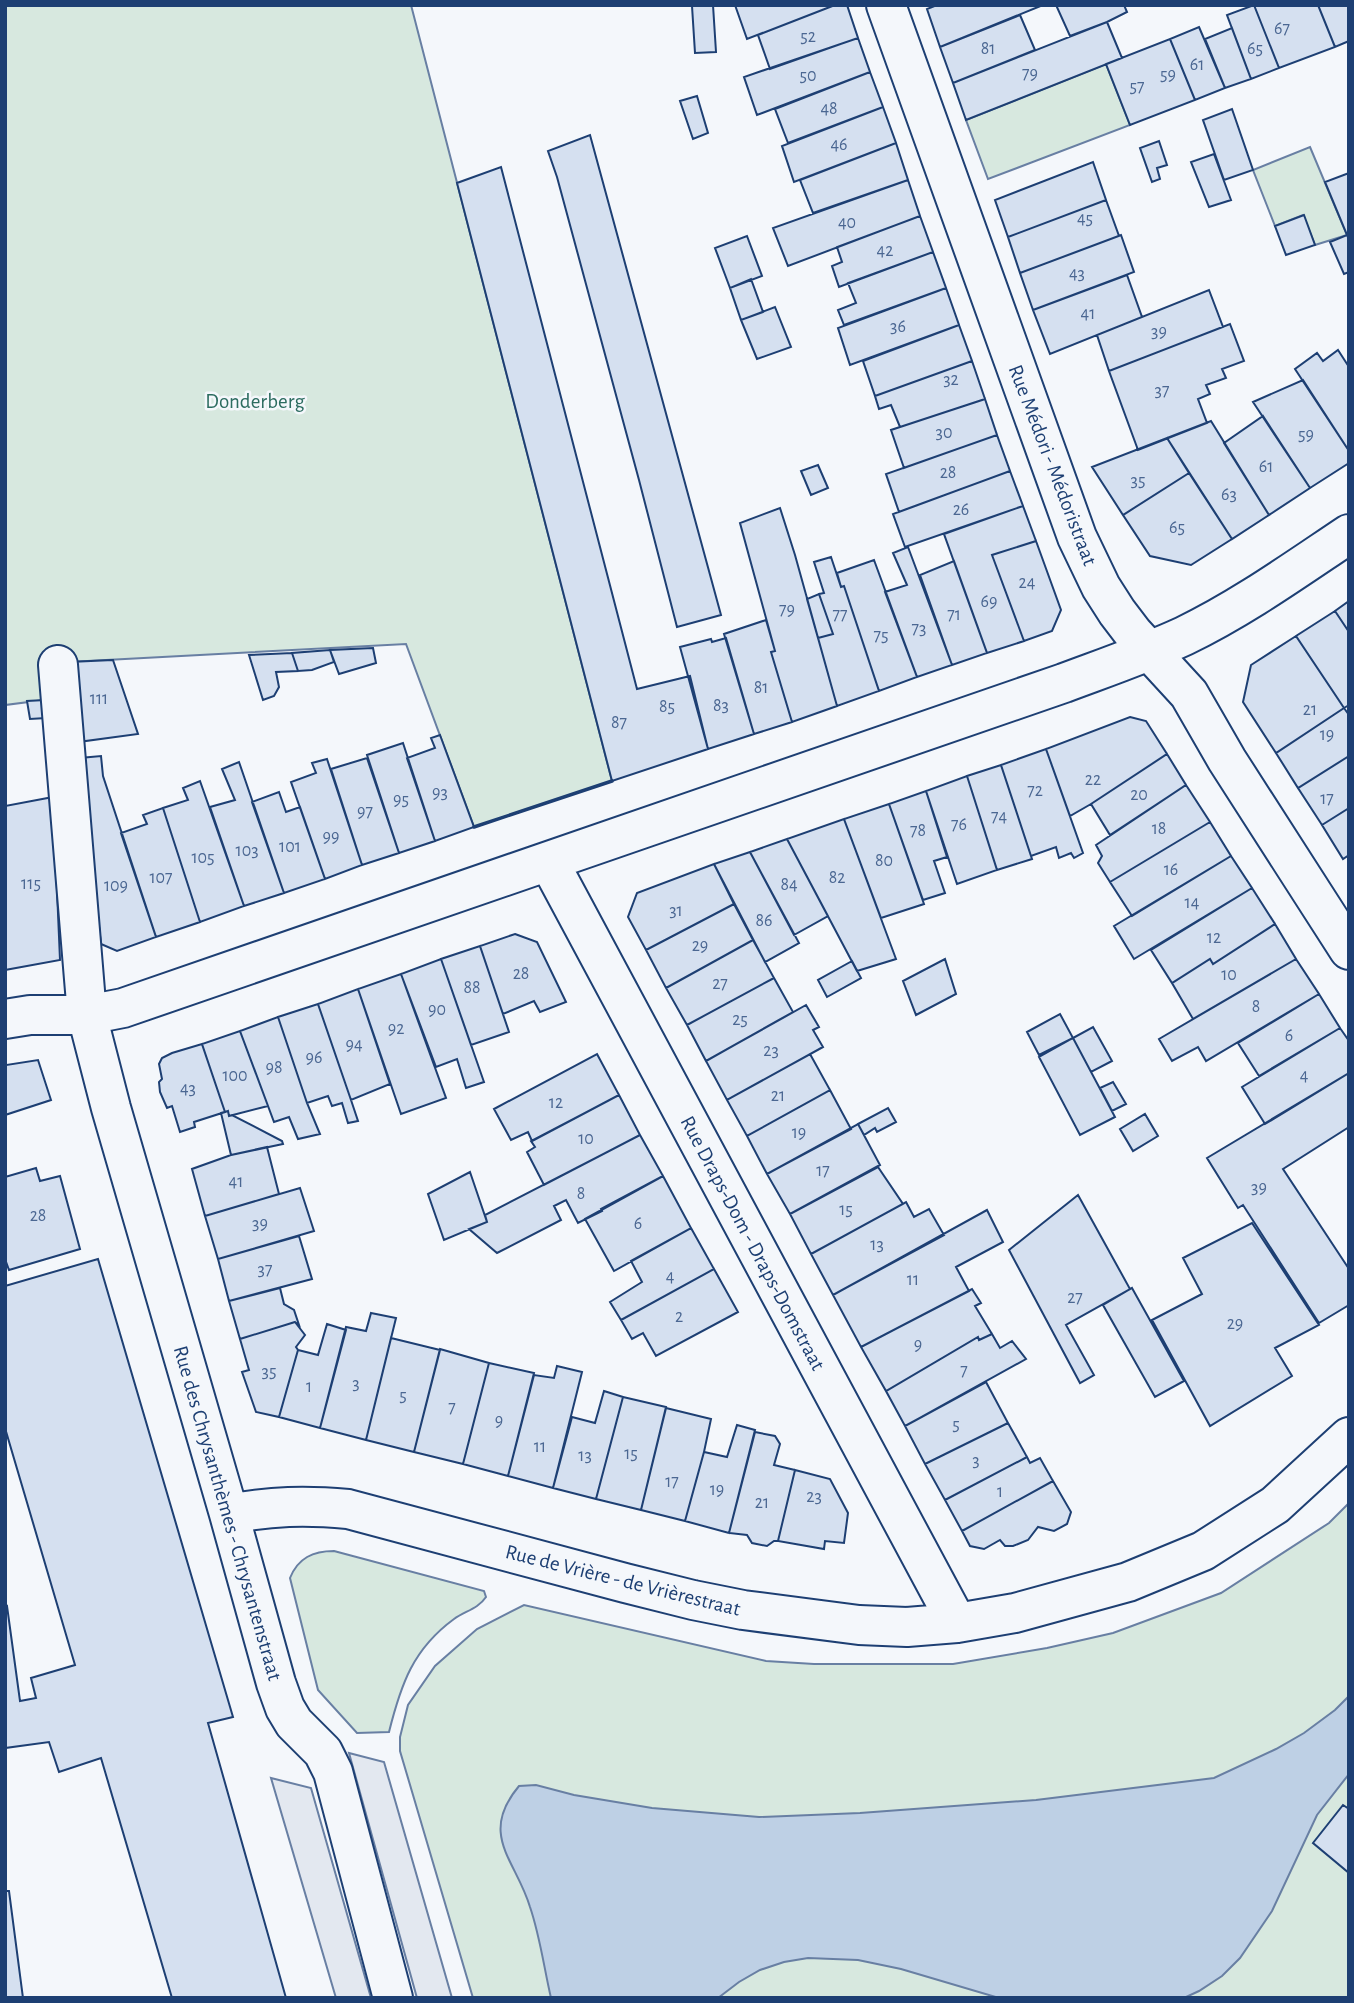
<svg xmlns="http://www.w3.org/2000/svg" width="1354" height="2003" font-family="'Alegreya Sans',sans-serif">
	<style>
		.green { fill: #d7e8df; stroke: #687fa3; stroke-width: 2 }
		.parking { fill: #e3e8f0; stroke: #687fa3; stroke-width: 2 }
		.water { fill: #bed0e5; stroke: #687fa3; stroke-width: 2 }
		.building { fill: #d5e0f0; stroke: #1d3f73; stroke-width: 2 }
		.lines { fill: none; stroke-linecap: round; stroke-linejoin: round }
		.street-casing { stroke: #1d3f73; stroke-width: 42 }
		.street { stroke: #f4f7fb; stroke-width: 38 }
		.wall { stroke: #1d3f73; stroke-width: 3.5 }
		.labels { text-anchor: middle; stroke-width: 5; stroke-linejoin: round; paint-order: stroke }
		.number-label { font-size: 18px; fill: #4b6792 }
		.park-label { font-size: 21px; fill: #2c6c60; stroke: #f4f7fb }
		.street-label { font-size: 21px; fill: #1d3f73; stroke: #f4f7fb }
	</style>
	<rect width="100%" height="100%" fill="#f4f7fb"/>
	<!-- green -->
	<path class="green" d="M5 5H411L612 781 474 827 406 644 69 662 44 700 5 705Z
		M1106 64 1130 125 988 179 966 120Z
		M1310 147 1347 235 1315 245 1303 215 1275 226 1253 170Z
		M1349 1503V1998H473L400 1751V1737L408 1705 435 1666 477 1629 524 1605 766 1661 814 1664H953L1047 1648 1113 1633 1221 1593 1329 1523Z
		M334 1551 484 1591 486 1597C478 1609 465 1611 454 1619 413 1649 401 1684 389 1732L357 1733 318 1690 290 1578C298 1558 313 1551 334 1551Z"/>
	<!-- parking -->
	<path class="parking" d="M349 1753 384 1762 452 1998H417Z
		M271 1778 311 1788 371 1998H336Z"/>
	<!-- water -->
	<path class="water" d="M1349 1696V1774L1317 1815 1272 1911 1240 1958 1222 1976 1199 1991 1184 1998H999L901 1969 858 1960 808 1958 784 1962 760 1970 739 1982 718 1998H551C544 1968 540 1936 530 1907 516 1860 478 1835 519 1786L536 1785 574 1795 652 1808 759 1817 860 1813 1036 1800 1214 1778 1276 1749 1304 1733 1335 1710Z"/>
	<!-- building -->
	<path class="building" d="M713 5 716 52 695 53 692 6Z
		M735 5H835L747 39Z
		M835 5H847L858 38 770 69 758 35Z
		M937 5H1043L940 47 927 9Z
		M1056 5H1124L1127 12 1107 22 1070 36Z
		M1254 5 1279 68 1251 79 1227 15Z
		M1254 5H1318L1335 47 1279 68Z
		M1318 5H1349V41L1335 47Z
		M1020 15 1035 50 953 83 940 47Z
		M1107 22 1122 58 966 120 953 83Z
		M1199 27 1225 88 1195 100 1170 39Z
		M1232 28 1251 79 1225 88 1205 39Z
		M858 38 870 72 757 115 744 77Z
		M1170 39 1195 100 1130 125 1106 64Z
		M870 72 883 107 788 143 775 109Z
		M697 96 708 133 693 139 680 101Z
		M883 107 896 143 794 182 782 146Z
		M1232 109 1253 170 1224 180 1203 120Z
		M590 135 721 615 677 627 639 480 557 177 548 151Z
		M1159 141 1167 165 1157 168 1160 179 1152 182 1140 148Z
		M896 143 908 180 813 213 800 180Z
		M1214 154 1231 200 1209 207 1191 162Z
		M1093 162 1106 200 1008 237 995 200Z
		M501 167 637 689 690 676 708 749 612 781 457 183Z
		M1349 173V235H1347L1325 182Z
		M908 180 920 216 788 266 773 228Z
		M1106 200 1119 236 1020 273 1008 237Z
		M1304 215 1315 245 1286 255 1275 226Z
		M920 216 933 252 839 287 832 266 842 262 837 247Z
		M1121 235 1134 272 1033 310 1020 273Z
		M1347 235 1349 240V272L1344 274 1330 242Z
		M747 236 762 276 730 288 715 248Z
		M933 252 946 288 844 325 838 310 856 303 848 283Z
		M1127 275 1142 317 1050 354 1033 310Z
		M751 279 763 312 741 320 730 288Z
		M946 288 959 325 850 365 838 328Z
		M1209 290 1223 327 1109 371 1097 335Z
		M775 307 791 347 757 359 741 320Z
		M1230 324 1244 361 1222 369 1226 378 1206 385 1210 394 1198 399 1207 423 1138 450 1109 371Z
		M959 325 972 361 875 396 863 361Z
		M1338 350 1349 367V451L1295 369 1317 353 1323 361Z
		M972 361 985 399 900 427 891 405 879 409 875 396Z
		M1303 380 1349 451V463L1310 488 1253 402Z
		M985 399 997 435 904 468 891 430Z
		M1263 416 1310 488 1269 515 1224 443Z
		M1211 421 1269 515 1232 539 1167 438Z
		M997 435 1010 471 899 512 886 474Z
		M1167 438 1189 473 1123 515 1092 467Z
		M818 465 828 488 811 495 801 471Z
		M1010 471 1023 506 905 547 893 514Z
		M1189 473 1232 539 1191 565 1150 556 1123 515Z
		M1023 506 1036 541 992 555 1024 641 987 653 944 534Z
		M780 508 795 555 837 706 792 722 771 652 775 651 740 523Z
		M1036 541 1061 610 1052 631 1024 641 992 555Z
		M908 547 952 665 917 677 885 592 907 585 893 553Z
		M831 557 841 587 844 586 879 691 837 706 818 638 833 634 819 594 824 593 814 562Z
		M874 560 917 677 879 691 844 586 841 587 837 573Z
		M954 561 987 653 952 665 920 575Z
		M819 594 833 634 818 638 807 599Z
		M1349 601V632L1335 611Z
		M1335 611 1349 632V705L1344 708 1296 636Z
		M766 620 775 651 771 652 792 722 754 734 724 634Z
		M1296 636 1344 708 1276 753 1243 702 1251 665Z
		M726 638 754 734 708 749 680 647 711 639 712 642Z
		M373 648 376 663 339 674 330 650Z
		M330 650 334 662 312 670 298 671 292 653Z
		M292 653 298 671 276 672 279 687 274 696 263 700 249 655Z
		M113 660 138 734 78 742 69 662Z
		M45 700 46 718 30 719 27 701Z
		M1344 708 1349 715V756L1298 788 1276 753Z
		M1130 717 1146 721 1167 754 1091 804 1070 816 1046 749Z
		M440 735 474 827 435 841 407 758 435 748 431 738Z
		M403 743 435 841 399 853 367 755Z
		M1046 749 1083 853 1074 858 1071 853 1059 858 1056 847 1031 856 1001 765Z
		M1167 754 1186 785 1110 835 1091 804Z
		M101 756 103 776 156 937 117 951 101 944 80 758Z
		M1349 756V808L1322 825 1298 788Z
		M367 758 399 853 362 865 331 769Z
		M327 759 362 865 325 879 291 782 316 773 312 763Z
		M239 762 284 893 244 906 210 807 235 800 222 769Z
		M1001 765 1032 859 997 870 967 776Z
		M967 776 997 870 957 884 926 791Z
		M200 781 244 906 200 922 163 808 188 800 183 788Z
		M1186 785 1210 822 1110 882 1098 863 1102 856 1096 845Z
		M926 791 947 857 934 861 945 893 923 900 889 804Z
		M279 792 286 812 300 807 325 879 284 893 252 802Z
		M53 797 60 960 5 970V806Z
		M889 804 924 904 881 918 844 819Z
		M163 808 200 922 156 937 121 833 147 824 143 815Z
		M1349 808V855L1343 859 1322 825Z
		M844 819 896 959 857 971 787 839Z
		M1210 822 1231 856 1132 916 1110 882Z
		M787 839 828 916 794 935 750 852Z
		M750 852 799 943 765 962 714 864Z
		M1231 856 1252 888 1134 959 1114 926Z
		M714 864 734 904 646 950 628 917 637 893Z
		M1252 888 1275 924 1213 964 1210 959 1172 983 1151 950Z
		M734 904 753 940 666 988 646 950Z
		M1275 924 1296 959 1193 1019 1172 983 1210 959 1213 964Z
		M515 934 537 942 566 1002 540 1012 534 1001 503 1014 480 946Z
		M753 940 774 978 687 1025 666 988Z
		M480 946 509 1032 471 1045 441 959Z
		M441 959 484 1082 466 1088 457 1059 436 1067 401 974Z
		M945 959 956 994 916 1015 903 981Z
		M1296 959 1319 994 1206 1061 1198 1047 1172 1061 1159 1039Z
		M852 961 861 978 827 997 818 980Z
		M401 974 446 1098 401 1114 358 989Z
		M774 978 793 1012 706 1061 687 1025Z
		M358 989 390 1084 351 1100 318 1004Z
		M1319 994 1340 1028 1259 1076 1238 1043Z
		M318 1004 351 1100 358 1121 348 1123 342 1103 332 1106 328 1096 307 1103 278 1017Z
		M806 1005 819 1027 813 1030 823 1047 727 1100 706 1061Z
		M1060 1014 1073 1038 1039 1055 1027 1032Z
		M278 1017 307 1103 320 1134 298 1139 289 1117 274 1122 240 1031Z
		M1093 1027 1112 1061 1091 1072 1073 1038Z
		M1340 1028 1349 1041V1073L1265 1124 1242 1087Z
		M240 1031 268 1106 229 1116 228 1111 225 1112 202 1044Z
		M1073 1038 1115 1117 1080 1135 1039 1057Z
		M202 1044 225 1112 194 1122 195 1127 180 1132 172 1106 167 1108 160 1092 159 1082 162 1079 159 1064 162 1058 172 1053Z
		M597 1054 619 1095 532 1141 528 1132 511 1140 494 1109Z
		M810 1054 830 1090 747 1136 727 1100Z
		M38 1060 51 1100 5 1115 6 1065Z
		M1349 1073V1127L1283 1169 1349 1269V1305L1319 1323 1243 1205 1238 1208 1207 1158Z
		M1113 1082 1126 1104 1112 1111 1100 1088Z
		M830 1090 851 1129 767 1174 747 1136Z
		M619 1095 640 1135 544 1185 527 1152 535 1147 531 1141Z
		M888 1108 896 1122 877 1132 875 1128 864 1135 858 1124Z
		M228 1111 229 1116 232 1115 282 1141 283 1144 231 1155 221 1113Z
		M1145 1114 1158 1136 1133 1151 1120 1129Z
		M858 1124 880 1165 790 1214 767 1174Z
		M640 1135 663 1176 601 1209 602 1211 578 1223 566 1200 554 1206 561 1220 497 1253 469 1229 487 1222 485 1215Z
		M267 1147 279 1194 205 1216 192 1169 231 1155Z
		M878 1167 903 1204 811 1254 790 1214Z
		M36 1168 40 1181 60 1176 80 1249 9 1270 5 1259V1177Z
		M470 1172 487 1222 444 1240 428 1194Z
		M663 1176 691 1228 614 1271 585 1219Z
		M300 1188 314 1231 218 1259 205 1216Z
		M1078 1195 1130 1289 1066 1325 1094 1375 1080 1383 1009 1250Z
		M906 1202 914 1217 929 1209 944 1235 833 1295 811 1254Z
		M987 1210 1003 1242 956 1267 969 1291 861 1347 833 1295Z
		M1252 1223 1319 1325 1275 1348 1292 1376 1210 1426 1152 1320 1202 1294 1183 1258Z
		M691 1228 714 1269 621 1320 610 1302 642 1282 631 1261Z
		M299 1236 312 1279 229 1301 218 1259Z
		M98 1259 233 1717 208 1723 286 1998H172L101 1758 59 1772 49 1742 5 1748V1607L7 1606 20 1701 36 1698 31 1678 75 1665 5 1428V1286Z
		M714 1269 738 1312 656 1356 643 1333 632 1339 621 1320Z
		M280 1288 284 1304 294 1310 299 1325 295 1322 240 1339 229 1301Z
		M1132 1288 1184 1381 1155 1397 1103 1305Z
		M972 1289 981 1303 975 1306 992 1334 979 1340 978 1337 886 1391 861 1347Z
		M371 1313 396 1318 366 1440 320 1428 346 1327 366 1331Z
		M295 1322 305 1335 296 1347 298 1350 279 1417 256 1412 242 1372 249 1370 240 1339Z
		M327 1324 346 1330 320 1428 279 1417 298 1350 318 1355Z
		M992 1334 1000 1348 1012 1341 1026 1359 905 1426 886 1391 978 1337 979 1340Z
		M391 1338 440 1350 414 1452 366 1440Z
		M440 1349 489 1363 463 1464 414 1452Z
		M489 1363 534 1373 508 1476 463 1464Z
		M557 1366 582 1372 553 1488 508 1476 534 1375 554 1378Z
		M986 1382 1008 1423 925 1464 905 1426Z
		M604 1391 623 1397 596 1499 553 1488 572 1417 595 1423Z
		M623 1397 666 1407 641 1510 596 1499Z
		M666 1408 711 1419 704 1452 685 1521 641 1510Z
		M1008 1423 1027 1457 945 1500 925 1464Z
		M737 1425 755 1430 729 1533 685 1521 704 1452 727 1457Z
		M755 1432 775 1436 780 1444 774 1465 795 1470 778 1541H774L767 1546 752 1543 747 1535 729 1533Z
		M1027 1457 1030 1463 1040 1458 1053 1481 962 1531 945 1500Z
		M795 1470 830 1479 848 1513 844 1543 825 1541 824 1549 778 1541Z
		M1053 1481 1071 1512 1067 1524 1054 1531 1038 1527 1028 1540 1013 1546H1005L1000 1540 984 1549 970 1546 962 1531Z
		M1343 1805 1349 1809V1873L1313 1843Z
		M5 1891H9L23 1998H5Z"/>
	<g class="lines">
		<defs>
			<path id="street" d="M886 5 1077 537 1101 587 1117 612 1133 633 1189 694 1227 760 1349 950
				M58 665 87 1015 111 1108 229 1514 276 1683 285 1708 294 1723 323 1752 333 1772 393 1998
				M549 862 957 1623
				M5 1019 30 1015H87L123 1008 1064 683C1104 668 1145 654 1184 636 1242 608 1295 570 1349 534
				M229 1514C272 1506 305 1505 348 1509L625 1583 693 1600 743 1610 859 1625 907 1627 957 1623 1015 1613 1128 1582 1203 1551 1275 1505 1349 1437"/>
		</defs>
		<!-- street casing -->
		<use href="#street" class="street-casing"/>
		<!-- street -->
		<use href="#street" class="street"/>
		<!-- wall -->
		<path class="wall" d="M474 827 612 781"/>
	</g>
	<g class="labels">
		<!-- number labels -->
		<g class="number-label">
			<text x="1282" y="34">67</text>
			<text x="808" y="42">52</text>
			<text x="988" y="54">81</text>
			<text x="1255" y="54">65</text>
			<text x="1197" y="70">61</text>
			<text x="1030" y="79">79</text>
			<text x="1168" y="80">59</text>
			<text x="808" y="81">50</text>
			<text x="1137" y="92">57</text>
			<text x="829" y="114">48</text>
			<text x="839" y="150">46</text>
			<text x="1085" y="224">45</text>
			<text x="847" y="228">40</text>
			<text x="885" y="256">42</text>
			<text x="1077" y="279">43</text>
			<text x="1088" y="319">41</text>
			<text x="898" y="332">36</text>
			<text x="1159" y="337">39</text>
			<text x="951" y="385">32</text>
			<text x="1162" y="396">37</text>
			<text x="944" y="438">30</text>
			<text x="1306" y="440">59</text>
			<text x="1266" y="472">61</text>
			<text x="948" y="478">28</text>
			<text x="1138" y="486">35</text>
			<text x="1229" y="500">63</text>
			<text x="961" y="515">26</text>
			<text x="1177" y="533">65</text>
			<text x="1027" y="588">24</text>
			<text x="989" y="607">69</text>
			<text x="787" y="615">79</text>
			<text x="840" y="620">77</text>
			<text x="954" y="620">71</text>
			<text x="919" y="634">73</text>
			<text x="881" y="641">75</text>
			<text x="761" y="693">81</text>
			<text x="99" y="704">111</text>
			<text x="721" y="711">83</text>
			<text x="667" y="712">85</text>
			<text x="1310" y="715">21</text>
			<text x="619" y="728">87</text>
			<text x="1327" y="740">19</text>
			<text x="1093" y="785">22</text>
			<text x="1035" y="796">72</text>
			<text x="440" y="798">93</text>
			<text x="1139" y="800">20</text>
			<text x="1327" y="804">17</text>
			<text x="401" y="805">95</text>
			<text x="365" y="817">97</text>
			<text x="999" y="822">74</text>
			<text x="959" y="830">76</text>
			<text x="1159" y="834">18</text>
			<text x="918" y="836">78</text>
			<text x="331" y="842">99</text>
			<text x="290" y="852">101</text>
			<text x="247" y="856">103</text>
			<text x="203" y="863">105</text>
			<text x="884" y="866">80</text>
			<text x="1171" y="875">16</text>
			<text x="161" y="883">107</text>
			<text x="837" y="883">82</text>
			<text x="31" y="889">115</text>
			<text x="789" y="890">84</text>
			<text x="116" y="891">109</text>
			<text x="1192" y="908">14</text>
			<text x="676" y="916">31</text>
			<text x="764" y="926">86</text>
			<text x="1214" y="943">12</text>
			<text x="700" y="951">29</text>
			<text x="521" y="979">28</text>
			<text x="1229" y="980">10</text>
			<text x="720" y="989">27</text>
			<text x="472" y="993">88</text>
			<text x="1256" y="1012">8</text>
			<text x="437" y="1015">90</text>
			<text x="740" y="1025">25</text>
			<text x="396" y="1034">92</text>
			<text x="1289" y="1041">6</text>
			<text x="354" y="1050">94</text>
			<text x="771" y="1056">23</text>
			<text x="314" y="1063">96</text>
			<text x="274" y="1073">98</text>
			<text x="235" y="1081">100</text>
			<text x="1304" y="1081">4</text>
			<text x="188" y="1094">43</text>
			<text x="778" y="1101">21</text>
			<text x="556" y="1108">12</text>
			<text x="799" y="1138">19</text>
			<text x="586" y="1144">10</text>
			<text x="823" y="1176">17</text>
			<text x="236" y="1187">41</text>
			<text x="1259" y="1193">39</text>
			<text x="581" y="1199">8</text>
			<text x="846" y="1215">15</text>
			<text x="38" y="1221">28</text>
			<text x="260" y="1229">39</text>
			<text x="638" y="1229">6</text>
			<text x="877" y="1250">13</text>
			<text x="265" y="1275">37</text>
			<text x="670" y="1282">4</text>
			<text x="913" y="1285">11</text>
			<text x="1075" y="1303">27</text>
			<text x="679" y="1322">2</text>
			<text x="1235" y="1329">29</text>
			<text x="918" y="1350">9</text>
			<text x="964" y="1376">7</text>
			<text x="269" y="1377">35</text>
			<text x="356" y="1389">3</text>
			<text x="309" y="1392">1</text>
			<text x="403" y="1401">5</text>
			<text x="452" y="1413">7</text>
			<text x="499" y="1426">9</text>
			<text x="956" y="1430">5</text>
			<text x="540" y="1452">11</text>
			<text x="631" y="1459">15</text>
			<text x="585" y="1461">13</text>
			<text x="976" y="1466">3</text>
			<text x="672" y="1487">17</text>
			<text x="717" y="1495">19</text>
			<text x="1000" y="1497">1</text>
			<text x="814" y="1502">23</text>
			<text x="762" y="1508">21</text>
		</g>
		<!-- park labels -->
		<g class="park-label">
			<text x="255" y="408">Donderberg</text>
		</g>
		<!-- street labels -->
		<g class="street-label">
			<text transform="translate(1053 465) rotate(69)" y="7">Rue Médori - Médoristraat</text>
			<text transform="translate(753 1243) rotate(62)" y="7">Rue Draps-Dom - Draps-Domstraat</text>
			<text transform="translate(228 1513) rotate(74)" y="7">Rue des Chrysanthèmes - Chrysantenstraat</text>
			<text transform="translate(623 1580) rotate(14)" y="7">Rue de Vrière - de Vrièrestraat</text>
		</g>
	</g>
	<!-- border -->
	<rect width="1354" height="2003" fill="none" stroke="#1d3f73" stroke-width="14"/>
</svg>
